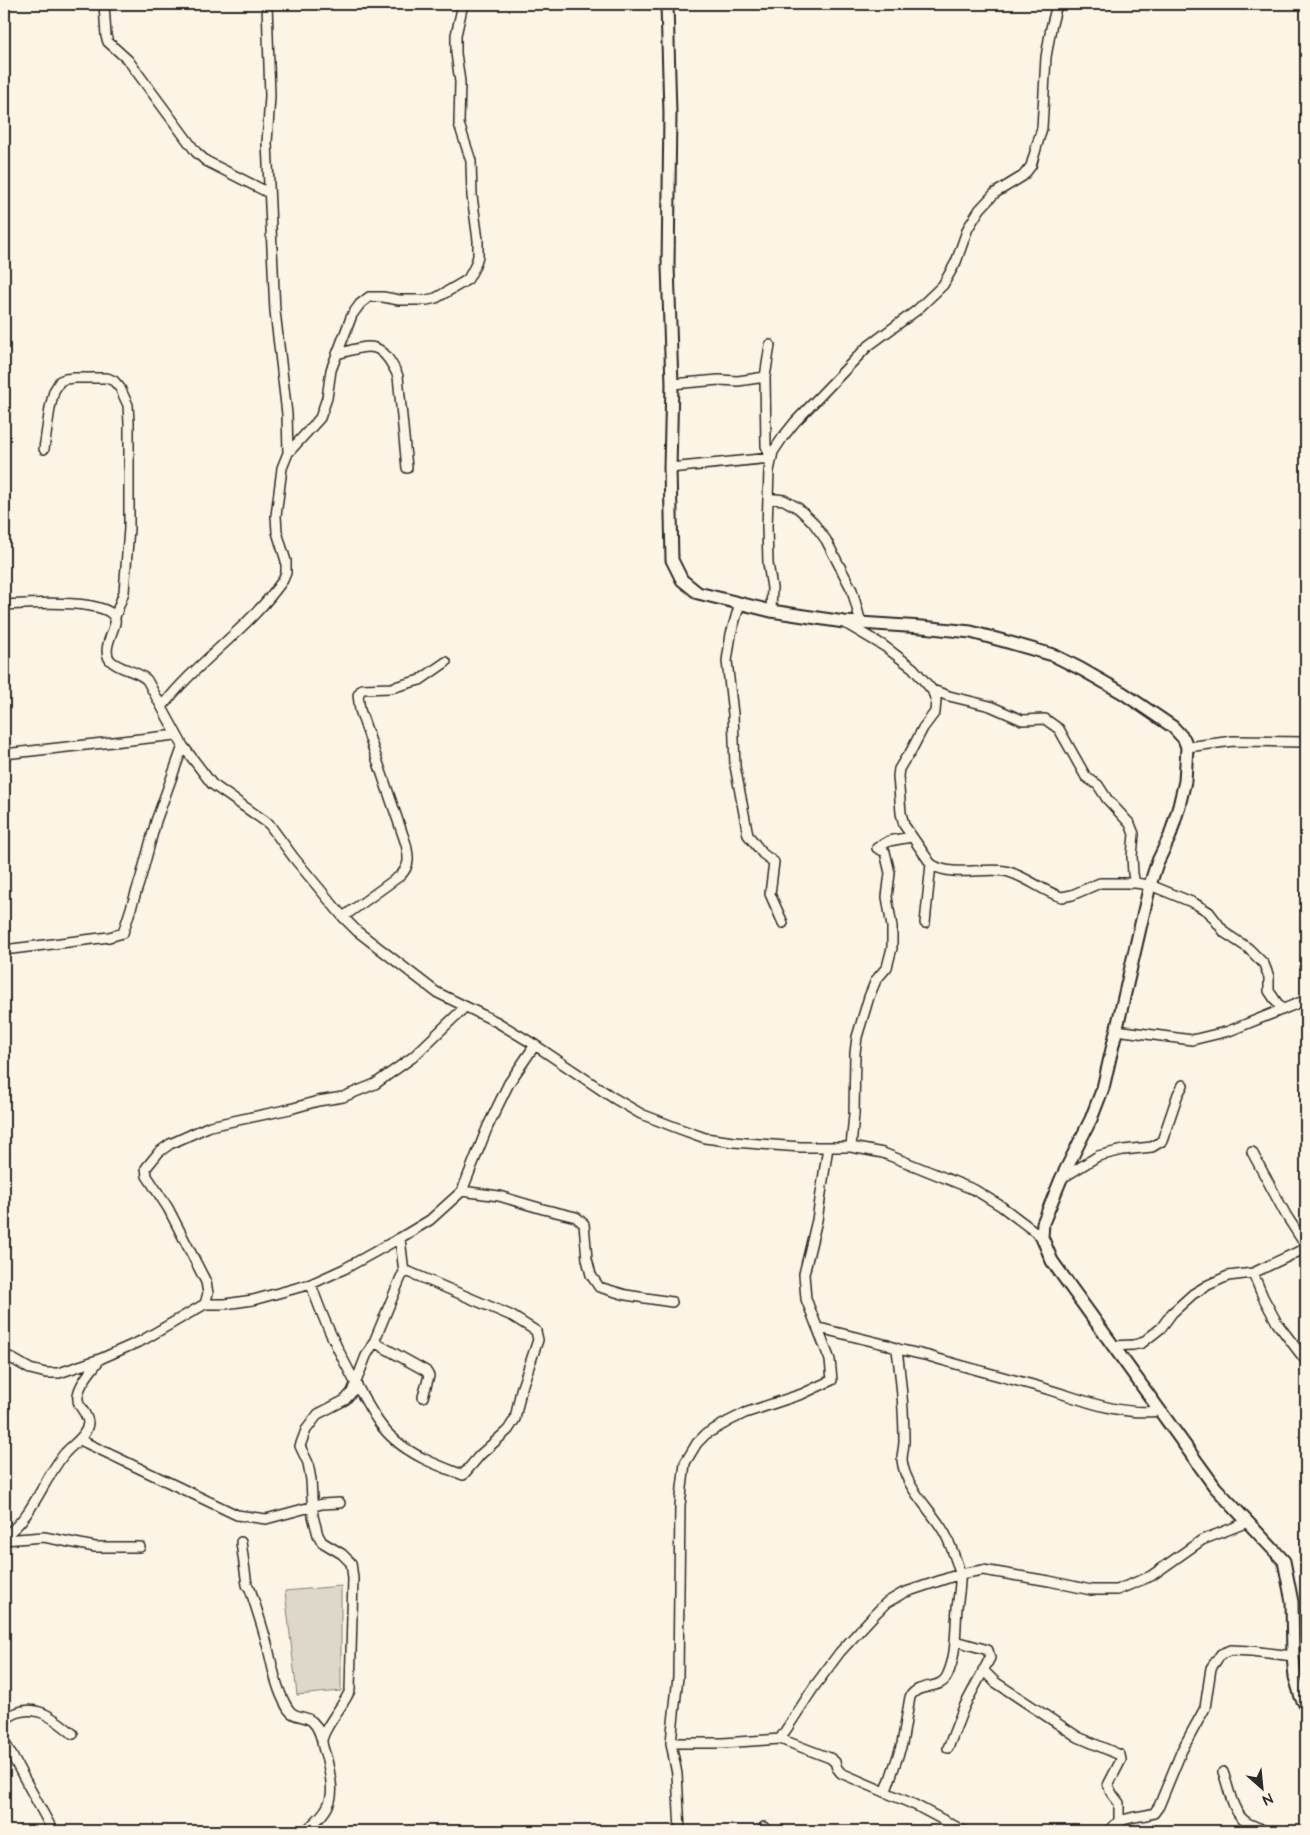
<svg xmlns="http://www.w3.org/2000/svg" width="1310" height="1835" font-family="'Architects Daughter',sans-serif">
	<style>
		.green { fill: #ded8ca; stroke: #84827a }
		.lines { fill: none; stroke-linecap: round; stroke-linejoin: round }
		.minor-casing { stroke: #2b2b2b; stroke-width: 12 }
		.tertiary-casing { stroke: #2b2b2b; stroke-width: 15 }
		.minor { stroke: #fcf5e5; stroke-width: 9 }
		.tertiary { stroke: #fcf5e5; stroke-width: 11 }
	</style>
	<rect width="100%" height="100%" fill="#fcf5e5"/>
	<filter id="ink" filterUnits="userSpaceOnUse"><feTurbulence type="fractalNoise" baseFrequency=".02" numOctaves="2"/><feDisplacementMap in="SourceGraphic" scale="10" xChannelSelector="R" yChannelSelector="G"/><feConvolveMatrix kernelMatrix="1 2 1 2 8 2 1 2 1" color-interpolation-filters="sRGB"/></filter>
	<g filter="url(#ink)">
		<!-- green -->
		<path class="green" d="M341 1586V1691L297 1695 285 1591Z"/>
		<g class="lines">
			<defs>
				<path id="minor" d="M104 4 106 36 108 42 128 60 196 152 206 161 269 193
					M267 4 270 96 267 143 275 311 287 414 288 453
					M337 354C372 344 381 340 398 376L407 468
					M672 384 719 380 738 381 765 377
					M44 449 50 408 54 391 60 381 65 379 75 378H107L114 381 120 388 128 405 129 423V528L124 592 115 617
					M670 468 771 458 766 446 765 377 770 345
					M768 498 784 500 798 508 812 521 826 540 852 590 861 623
					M740 603 731 634 727 661 733 714 735 766 748 835 763 854 774 862 770 894 783 923
					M4 605C20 604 120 596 115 623 113 633 102 650 110 660 119 670 137 670 147 680L183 746 212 784 269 824 294 858 343 917 357 931 436 992 497 1022 535 1045 612 1097 641 1114 680 1129 705 1138 734 1142 801 1147H851L883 1153 975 1190 1001 1206 1042 1237
					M771 611 772 588 768 563 767 527 769 471 773 452 783 437 795 422 867 347 917 310 943 285 956 262 968 228 980 209 995 193 1023 176 1031 166 1042 128 1046 57 1051 28 1057 4
					M845 623 884 646 913 668 932 690 936 700 935 712 923 728 910 753 905 759 899 769 898 776 901 813 904 825 931 864C951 878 983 867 1005 871 1025 875 1043 892 1062 897L1072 895 1100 883H1135L1150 885 1194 903 1209 912 1225 933 1248 948 1264 964 1269 977V991L1282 1010
					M932 690 949 696 990 706 1022 720 1045 719 1059 729 1086 777 1098 785 1107 799 1130 824 1134 834 1132 856 1133 874 1135 883
					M162 707C197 661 249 629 283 580L286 573V561L277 532 276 516 282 468 288 453 320 418 327 398 331 370 352 315 360 304 369 297H383L399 300H427L436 298 462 283 468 279 475 266 478 256V240L472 196 471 161 459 124 460 82 456 53V35L463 4
					M1187 747 1233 741 1306 742
					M4 754 176 735
					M343 917 401 875C410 865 409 858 406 844L360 710 358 695 362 689 391 688 420 680 446 662
					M925 923 931 864
					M4 950 109 937 123 933 141 877 156 821 183 746
					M1116 1030 1192 1040 1229 1031 1306 1000
					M851 1147 854 1114 855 1053 857 1037 869 997 876 980 887 967 892 948V927L887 897 890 873 885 852 877 848 889 841 911 837
					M1252 1152 1286 1215 1306 1246
					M1061 1179 1098 1156 1123 1150 1152 1147 1162 1141 1178 1094 1183 1085
					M462 1191 499 1196 543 1209 576 1217 584 1224 587 1259 591 1275 599 1287 626 1295 672 1302
					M1253 1273 1263 1297 1277 1323 1306 1361
					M311 1284C323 1321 341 1357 360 1391 370 1408 379 1427 395 1440 414 1457 440 1466 463 1475L480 1455 508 1430 515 1419 521 1390 538 1340 536 1331 512 1316 409 1272 404 1273
					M205 1304 208 1293 206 1282 168 1208 147 1176 146 1168 159 1152 170 1144 210 1126 290 1109 318 1101 343 1097 375 1084 413 1057 465 1007
					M819 1328 888 1345C902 1352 917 1352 932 1357 968 1368 1004 1377 1040 1387 1079 1398 1117 1416 1159 1411
					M374 1342 426 1371 429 1376 423 1397
					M1112 1346 1133 1345 1142 1343 1161 1328 1172 1313 1193 1294 1208 1285 1228 1276 1253 1273 1306 1248
					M4 1354 30 1369 46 1373H59L100 1359 143 1340 205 1304H225L253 1300 311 1284 344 1269 400 1238
					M80 1440 237 1515 266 1519 322 1504 340 1503
					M4 1536C32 1519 44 1478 65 1453 73 1444 87 1436 88 1423 88 1417 83 1411 80 1406 71 1391 92 1371 100 1359
					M4 1540 44 1537 95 1547H140
					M241 1542 247 1585 250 1589C256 1607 262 1625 267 1644 272 1664 276 1689 287 1707 297 1725 313 1706 322 1741
					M983 1670 995 1682 1078 1737 1120 1755 1121 1760 1108 1785 1112 1794 1119 1803V1820
					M4 1720C31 1699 52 1716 73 1734
					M780 1739 814 1687 840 1652 875 1614 886 1603 903 1593 960 1574 983 1570 1049 1581 1091 1590H1117L1151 1576 1202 1540 1248 1522
					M4 1741 53 1831
					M671 1743H723L780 1739 830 1758 835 1762 837 1768 841 1773 915 1805 964 1831
					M948 1748 964 1707 990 1658 988 1650 956 1641
					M1223 1772C1229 1788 1232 1812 1246 1822 1252 1826 1259 1827 1264 1831
					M886 1791 902 1744 910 1697C918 1682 940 1691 947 1676 957 1655 955 1631 957 1608 958 1598 961 1585 960 1574 959 1567 948 1538 944 1532 931 1509 905 1488 902 1460 902 1454 904 1447 904 1441 904 1411 901 1380 897 1350
					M305 1831C335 1806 335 1797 327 1760 326 1755 322 1747 322 1741 323 1728 345 1704 350 1690L353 1578 351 1563 342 1554 322 1542 318 1535 313 1516 311 1480 308 1463 300 1446 306 1430 318 1414 345 1400 352 1392 366 1356 374 1342 401 1277 404 1273 400 1238 430 1220 462 1191 488 1126 509 1083 535 1045
					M680 1831 677 1774 671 1743 672 1732 678 1677 680 1505 685 1463 697 1443 706 1434 729 1421 745 1413 802 1394 832 1380 830 1360 806 1299 804 1274 817 1220 828 1147
					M763 1831 764 1827
					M1109 1831C1119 1816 1138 1818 1154 1813L1159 1806 1182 1750 1205 1708 1211 1668 1221 1654 1231 1650 1251 1651 1293 1656"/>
				<path id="tertiary" d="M667 4 670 114 668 266 672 384 670 468 672 560 682 580 698 593 771 611 844 622 922 627 971 632 1004 641 1053 655 1081 669 1123 693 1173 727 1184 739 1187 747 1185 781 1179 806 1170 836 1157 863 1150 885 1103 1088 1091 1119 1061 1179 1043 1223 1042 1237 1052 1261 1215 1487 1284 1561 1292 1602 1293 1656 1295 1677 1301 1697 1306 1706"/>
			</defs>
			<!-- minor casing -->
			<use href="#minor" class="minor-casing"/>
			<!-- tertiary casing -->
			<use href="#tertiary" class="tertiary-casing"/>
			<!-- minor -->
			<use href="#minor" class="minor"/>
			<!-- tertiary -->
			<use href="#tertiary" class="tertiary"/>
		</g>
	</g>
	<!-- margin -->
	<rect width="1310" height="1835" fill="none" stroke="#fcf5e5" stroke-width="20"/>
	<rect x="10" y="10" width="1290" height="1815" fill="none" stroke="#2b2b2b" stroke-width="2" filter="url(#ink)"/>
	<!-- north arrow -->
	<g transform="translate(1262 1788) rotate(153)" stroke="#fcf5e5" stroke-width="4" paint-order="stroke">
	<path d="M0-4L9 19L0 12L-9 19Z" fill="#2b2b2b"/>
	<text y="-8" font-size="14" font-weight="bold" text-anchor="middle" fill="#2b2b2b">N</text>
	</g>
</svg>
